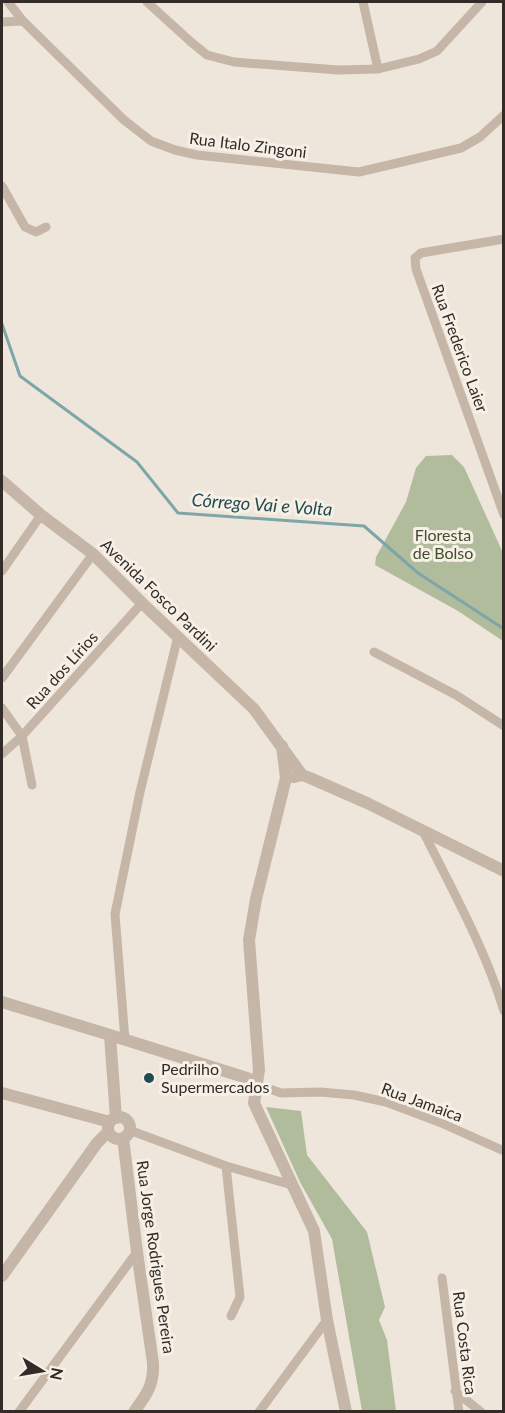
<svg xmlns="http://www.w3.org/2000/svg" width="505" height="1413" font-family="Lato,sans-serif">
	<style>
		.green { fill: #b1bc9d }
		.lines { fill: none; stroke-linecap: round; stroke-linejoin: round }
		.stream { stroke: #7da6a9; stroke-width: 3 }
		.minor { stroke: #c5b6a8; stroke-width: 9 }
		.tertiary { stroke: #c5b6a8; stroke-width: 12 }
		.poi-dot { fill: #224c50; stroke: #f7f0e7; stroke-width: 2 }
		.labels { text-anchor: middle; stroke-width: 6; stroke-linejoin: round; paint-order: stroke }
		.street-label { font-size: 16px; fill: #332b28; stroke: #f7f0e7 }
		.park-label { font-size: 16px; fill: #424f2e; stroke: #f7f0e7 }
		.poi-label { font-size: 16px; fill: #332b28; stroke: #f7f0e7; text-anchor: start }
		.water-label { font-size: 18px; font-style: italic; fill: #224c50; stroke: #f7f0e7 }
	</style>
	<rect width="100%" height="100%" fill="#efe6db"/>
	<!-- green -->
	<path class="green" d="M452 455 464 467 503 553V641L458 611 375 565 376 557 406 502 416 468 426 456Z
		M266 1107 301 1111 307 1155 367 1232 385 1307 379 1320 387 1340 396 1411H362L332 1239 300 1182Z"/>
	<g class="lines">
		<!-- stream -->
		<path class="stream" d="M2 324 20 376 137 462 178 513 364 526 418 573 504 629"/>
		<!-- minor -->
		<path class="minor" d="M8 2 23 21 124 120 151 141 175 150 197 155 359 172 461 148 480 137 504 115
			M147 2 191 42 207 55 234 62 338 70 378 69 419 59 437 51 482 2
			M363 2 378 69
			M2 22 23 21
			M2 186 25 227 36 232 46 227
			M504 239 421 253 415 258 416 269 504 515
			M2 571 41 515
			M374 652 456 695 504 726
			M2 678 93 554
			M2 708 22 736 32 785
			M2 754 22 736 142 603
			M423 831C452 890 485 948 504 1011
			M125 1040 115 914 140 792 178 636
			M256 1084 281 1093 320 1092 354 1095 386 1102 439 1122 504 1151
			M129 1130 226 1166 292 1185
			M226 1166 240 1297 231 1316
			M442 1278 459 1412
			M455 1391 481 1412
			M19 1412 137 1252
			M259 1412 327 1320"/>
		<!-- tertiary -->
		<path class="tertiary" d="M2 481 41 515 93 554 142 603 254 709 302 775
			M282 746 286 778 256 899 249 940 259 1070 254 1103 314 1231 327 1320 346 1412
			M294 777 302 775 310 778 367 803 504 871
			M2 1002 110 1035 247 1078 256 1084
			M110 1035 116 1118
			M2 1093 110 1122
			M108 1128a11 11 0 1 1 22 0a11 11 0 1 1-22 0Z
			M123 1138 137 1252 153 1363C154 1385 147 1394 134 1412
			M2 1276 97 1143 108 1132"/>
	</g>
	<!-- markers -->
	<circle class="poi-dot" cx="149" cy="1078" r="6"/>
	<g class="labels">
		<!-- street labels -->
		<g class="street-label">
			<text transform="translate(248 145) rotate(7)" y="6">Rua Italo Zingoni</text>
			<text transform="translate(460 348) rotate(70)" y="6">Rua Frederico Laier</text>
			<text transform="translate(159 595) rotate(44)" y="6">Avenida Fosco Pardini</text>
			<text transform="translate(62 670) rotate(-48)" y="6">Rua dos Lírios</text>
			<text transform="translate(422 1102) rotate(20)" y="6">Rua Jamaica</text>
			<text transform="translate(156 1257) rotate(82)" y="6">Rua Jorge Rodrigues Pereira</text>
			<text transform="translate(465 1343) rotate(83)" y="6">Rua Costa Rica</text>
		</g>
		<!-- park labels -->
		<g class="park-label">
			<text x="443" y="541">Floresta<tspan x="443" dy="18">de Bolso</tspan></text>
		</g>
		<!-- poi labels -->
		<g class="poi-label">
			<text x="161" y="1075">Pedrilho<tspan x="161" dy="18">Supermercados</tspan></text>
		</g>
		<!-- water labels -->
		<g class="water-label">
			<text transform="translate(262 505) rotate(4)" y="6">Córrego Vai e Volta</text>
		</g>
	</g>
	<!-- border -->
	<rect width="505" height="1413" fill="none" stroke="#332b28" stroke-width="6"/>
	<!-- north arrow -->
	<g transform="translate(42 1371) rotate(101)" stroke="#f7f0e7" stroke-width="4.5" paint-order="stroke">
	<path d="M0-4.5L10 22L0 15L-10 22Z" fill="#332b28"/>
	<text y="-9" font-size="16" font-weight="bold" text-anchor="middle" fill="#332b28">N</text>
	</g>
</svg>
